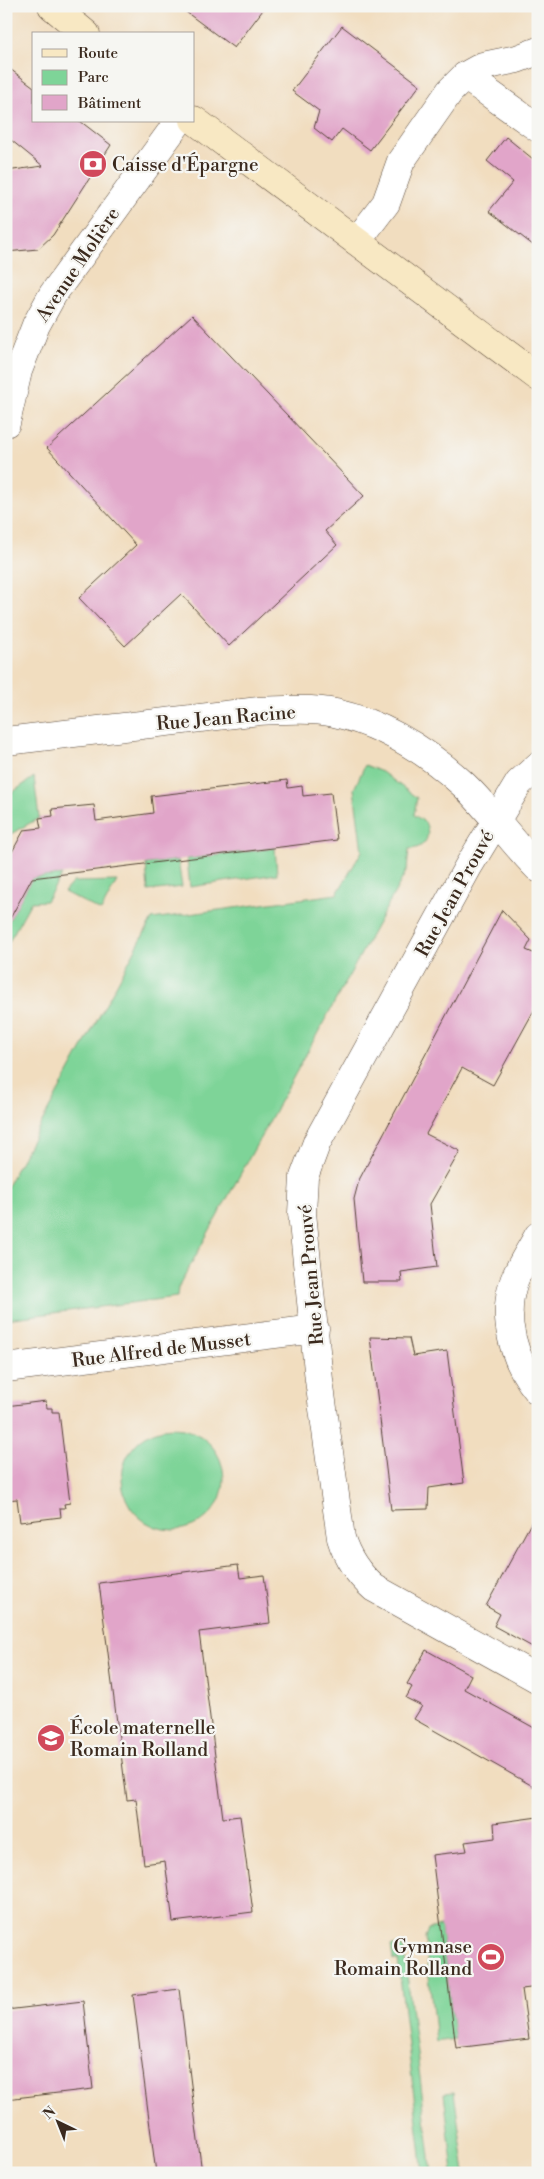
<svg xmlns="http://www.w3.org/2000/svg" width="544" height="2179" font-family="'Libre Bodoni',serif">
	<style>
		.green { fill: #7ed498; stroke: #5c7f5b }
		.building { fill: #e1a5c9 }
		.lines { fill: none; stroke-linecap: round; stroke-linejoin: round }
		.street-casing { stroke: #564536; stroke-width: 29 }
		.secondary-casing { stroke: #564536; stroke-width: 29 }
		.street { stroke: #fff; stroke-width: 28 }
		.secondary { stroke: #f8e8c3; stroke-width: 28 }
		.labels { text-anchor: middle; stroke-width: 4.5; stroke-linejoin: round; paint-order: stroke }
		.poi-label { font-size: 19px; fill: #3b2a1e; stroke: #f6f6f2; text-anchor: start }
		.street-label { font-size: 19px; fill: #3b2a1e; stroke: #f6f6f2 }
	</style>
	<rect width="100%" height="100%" fill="#f6f6f2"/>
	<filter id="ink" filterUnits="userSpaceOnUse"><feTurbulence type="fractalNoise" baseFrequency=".02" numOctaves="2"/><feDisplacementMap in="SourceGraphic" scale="10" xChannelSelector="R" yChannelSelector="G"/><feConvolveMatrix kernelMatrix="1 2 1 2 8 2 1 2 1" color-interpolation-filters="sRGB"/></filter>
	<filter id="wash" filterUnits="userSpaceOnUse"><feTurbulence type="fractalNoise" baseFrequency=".0096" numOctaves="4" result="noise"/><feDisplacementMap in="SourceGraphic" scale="20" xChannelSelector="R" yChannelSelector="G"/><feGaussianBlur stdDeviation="1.12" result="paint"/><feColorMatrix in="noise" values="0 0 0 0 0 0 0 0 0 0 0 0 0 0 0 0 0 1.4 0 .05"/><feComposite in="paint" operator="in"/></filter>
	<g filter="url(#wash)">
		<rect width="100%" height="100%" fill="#f1ddbf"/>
		<!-- green -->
		<path class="green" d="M6 136 11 171H6Z
			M365 765 382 772 417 798 414 815 425 822C432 836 425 849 409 849L407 870 178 1288 177 1297 6 1319V1188L152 919 337 894 362 851 354 789Z
			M34 777 39 818 9 835 6 834V797Z
			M275 848 277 874 190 887 187 859Z
			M178 860 182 887 148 891 146 864Z
			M62 875 46 901 31 902 6 947V926L32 878Z
			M117 881 101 911 64 892 73 882Z
			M122 1479a51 51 0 1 1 102 0a51 51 0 1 1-102 0Z
			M441 1926 455 2039 436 2042 425 1938 428 1929Z
			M391 1945H400L404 1950 432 2173H423L398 1960H393Z
			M454 2092 465 2173H453L444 2093Z"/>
		<g id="blocks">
			<!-- building -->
			<path class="building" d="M178 6H266L234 48Z
				M342 26 420 85 370 150 342 129 332 142 314 128 319 111 292 91Z
				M6 66 34 87V121H80L111 145 53 235 38 249 6 252V171L43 166 6 136Z
				M506 137 533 159 538 152V249L489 211 513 182 487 161Z
				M192 315 364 496 325 531 337 545 229 646 181 594 125 646 79 598 136 545 47 448Z
				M287 780 288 788 302 786 303 796 331 793 337 840 32 878 6 926V863L24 830 41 828 39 818 53 816 52 809 94 805 96 821 153 813 151 796Z
				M502 910 531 940 526 950 538 955V1003L493 1085 462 1068 426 1134 460 1151 430 1204 437 1267 401 1272 402 1282H362L354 1199 359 1180Z
				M370 1337 409 1338 413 1356 447 1351 464 1483 429 1488 428 1509 391 1510Z
				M46 1401 47 1408H52V1412H59L70 1503 64 1504 65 1508H60L61 1517 20 1522 17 1499 6 1500V1406Z
				M538 1510V1650L494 1626 500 1614 486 1606Z
				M238 1565 240 1578 264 1575 270 1623 199 1632 223 1818 240 1816 253 1912 173 1922 165 1861 144 1864 136 1799 127 1800 99 1583Z
				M426 1650 471 1675 464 1689 538 1730V1789L414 1719 422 1706 406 1698 412 1687 407 1684Z
				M538 1817V1987L522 1989 529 2039 456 2048 432 1855 467 1851 465 1842 495 1838 494 1823Z
				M179 1989 202 2173H156L133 1995Z
				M83 2001 93 2089 6 2099V2010Z"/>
		</g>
	</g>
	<g filter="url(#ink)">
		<use href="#blocks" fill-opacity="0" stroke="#564536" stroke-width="1"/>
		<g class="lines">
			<defs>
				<path id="street" d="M465 76 538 128
					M357 241 386 203 401 161 450 91 465 76 483 66 517 59 538 51
					M6 423 18 371 36 325 53 294 179 121
					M6 741 259 711C284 710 310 708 335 713 384 724 427 751 464 785 491 811 512 842 538 868
					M538 766 519 783 468 867 317 1142 304 1177 302 1213 319 1380 341 1538C347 1558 358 1574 374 1588L538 1679
					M538 1236C530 1251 520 1265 514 1281 501 1318 514 1362 538 1391
					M6 1368 315 1329"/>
				<path id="secondary" d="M52 6 86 34
					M194 120 538 377"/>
			</defs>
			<!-- street casing -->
			<use href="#street" class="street-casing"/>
			<!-- secondary casing -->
			<use href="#secondary" class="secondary-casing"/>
			<!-- street -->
			<use href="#street" class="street"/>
			<!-- secondary -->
			<use href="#secondary" class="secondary"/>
		</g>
	</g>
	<!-- icons -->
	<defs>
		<symbol id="bank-disc" viewBox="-11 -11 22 22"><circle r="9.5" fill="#d1495b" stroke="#f6f6f2"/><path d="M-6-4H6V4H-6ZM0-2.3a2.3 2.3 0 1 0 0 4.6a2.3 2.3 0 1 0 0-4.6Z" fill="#fff"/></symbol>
		<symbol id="school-disc" viewBox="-11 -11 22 22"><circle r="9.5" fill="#d1495b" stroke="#f6f6f2"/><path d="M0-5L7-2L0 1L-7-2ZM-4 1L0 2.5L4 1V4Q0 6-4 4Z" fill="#fff"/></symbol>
		<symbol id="stadium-disc" viewBox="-11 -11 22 22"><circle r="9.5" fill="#d1495b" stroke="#f6f6f2"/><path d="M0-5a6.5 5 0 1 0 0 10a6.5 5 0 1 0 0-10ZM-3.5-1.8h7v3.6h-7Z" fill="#fff"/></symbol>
	</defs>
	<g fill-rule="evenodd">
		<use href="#bank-disc" x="77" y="148" width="32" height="32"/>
		<use href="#school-disc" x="35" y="1722" width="32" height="32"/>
		<use href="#stadium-disc" x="475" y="1941" width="32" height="32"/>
	</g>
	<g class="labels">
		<!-- poi labels -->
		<g class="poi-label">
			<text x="112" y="171">Caisse d'Épargne</text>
			<text x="70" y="1734">École maternelle<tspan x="70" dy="22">Romain Rolland</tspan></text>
			<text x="472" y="1953" text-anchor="end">Gymnase<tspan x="472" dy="22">Romain Rolland</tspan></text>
		</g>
		<!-- street labels -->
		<g class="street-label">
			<text transform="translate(77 264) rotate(-56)" y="7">Avenue Molière</text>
			<text transform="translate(226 717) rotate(-5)" y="7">Rue Jean Racine</text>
			<text transform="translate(454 893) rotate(-61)" y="7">Rue Jean Prouvé</text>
			<text transform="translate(310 1275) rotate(-95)" y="7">Rue Jean Prouvé</text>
			<text transform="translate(161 1349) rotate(-7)" y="7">Rue Alfred de Musset</text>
		</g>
	</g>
	<!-- margin -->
	<rect width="544" height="2179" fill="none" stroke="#f6f6f2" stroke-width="25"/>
	<!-- legend -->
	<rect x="32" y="32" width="162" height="90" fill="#f6f6f2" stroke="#aba49d"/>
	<rect x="42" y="49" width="25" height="8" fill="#f8e8c3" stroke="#aba49d"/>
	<text x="78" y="58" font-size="15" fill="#3b2a1e">Route</text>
	<rect x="42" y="70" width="25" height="15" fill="#7ed498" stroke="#aba49d"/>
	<text x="78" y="82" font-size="15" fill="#3b2a1e">Parc</text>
	<rect x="42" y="95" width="25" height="15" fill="#e1a5c9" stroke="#aba49d"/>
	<text x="78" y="108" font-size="15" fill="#3b2a1e">Bâtiment</text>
	<!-- north arrow -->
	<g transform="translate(58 2122) rotate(317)" stroke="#f6f6f2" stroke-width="4" paint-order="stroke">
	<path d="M0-4L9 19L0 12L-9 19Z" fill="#3b2a1e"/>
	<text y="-8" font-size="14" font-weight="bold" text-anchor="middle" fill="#3b2a1e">N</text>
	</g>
</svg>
